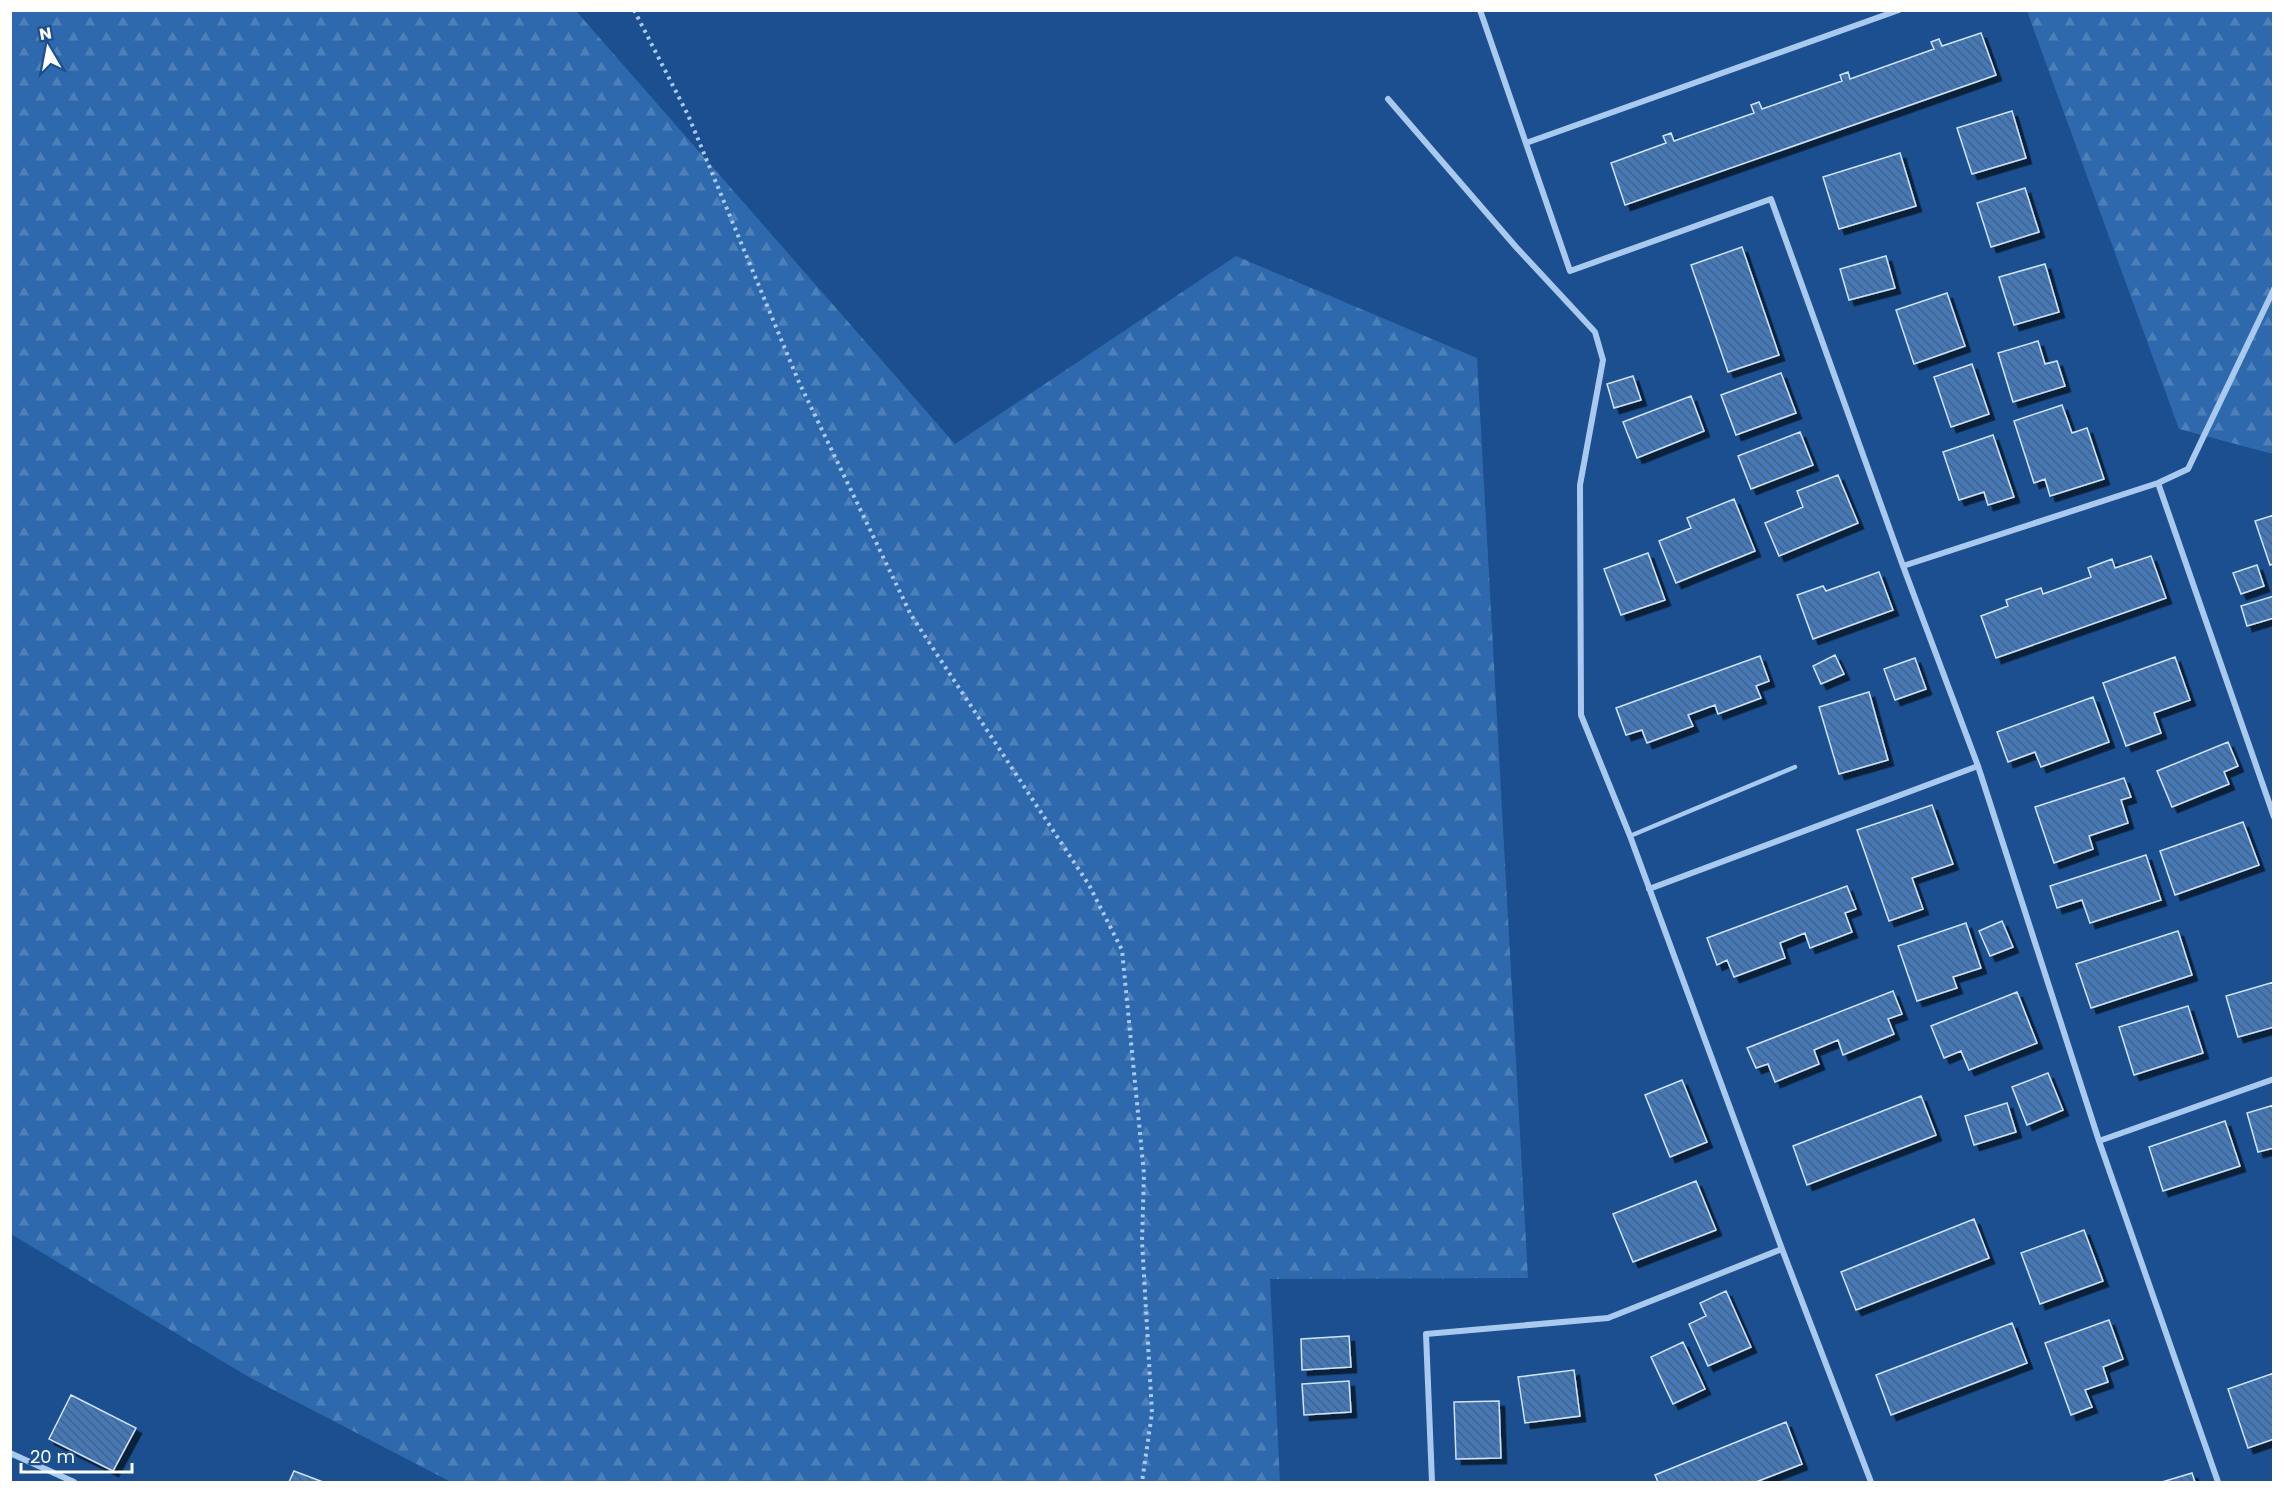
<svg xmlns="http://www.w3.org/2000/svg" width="2284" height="1493" font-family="Poppins,sans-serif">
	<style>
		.forest { fill: url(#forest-firs) }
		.building { fill: url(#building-back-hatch); stroke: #cfe3fa; stroke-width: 1.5; filter: url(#shadow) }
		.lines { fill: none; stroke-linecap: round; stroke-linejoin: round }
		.path { stroke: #a9c9ee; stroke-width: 4; stroke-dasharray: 3 4.5; stroke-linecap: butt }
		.lane { stroke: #a9c9ee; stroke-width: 4.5 }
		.street { stroke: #a9c9ee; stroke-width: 6 }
	</style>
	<defs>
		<pattern id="forest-firs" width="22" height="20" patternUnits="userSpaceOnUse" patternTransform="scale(1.5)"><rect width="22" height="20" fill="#2e69ad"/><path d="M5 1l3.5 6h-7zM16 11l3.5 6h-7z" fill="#4d80b9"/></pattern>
		<pattern id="building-back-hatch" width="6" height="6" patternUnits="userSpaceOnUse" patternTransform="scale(1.5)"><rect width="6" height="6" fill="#4478b7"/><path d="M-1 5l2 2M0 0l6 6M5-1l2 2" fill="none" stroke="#486282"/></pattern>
		<filter id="shadow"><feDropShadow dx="5.5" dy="5.5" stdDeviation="0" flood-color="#0009"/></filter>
	</defs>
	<rect width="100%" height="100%" fill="#1b4f8f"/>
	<!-- forest -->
	<path class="forest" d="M10 11H576L955 444 1236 256 1477 358 1528 1278 1270 1279 1280 1482H451L247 1376 11 1234Z
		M2027 11H2273V454L2179 429Z"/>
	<!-- building -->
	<path class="building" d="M1981 33 1996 75 1625 205 1611 163 1666 143 1663 136 1671 133 1674 141 1754 113 1751 105 1759 102 1762 109 1842 81 1840 75 1848 72 1850 79 1934 49 1931 42 1939 39 1942 46Z
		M2012 111 2026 158 1972 174 1957 128Z
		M1900 153 1916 206 1839 229 1823 177Z
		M2025 188 2039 232 1991 247 1977 203Z
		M1742 247 1779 355 1728 372 1691 265Z
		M1886 256 1895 288 1849 300 1840 269Z
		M2045 264 2059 312 2014 325 1999 277Z
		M1947 293 1965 346 1914 364 1896 310Z
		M2038 341 2045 364 2057 361 2065 386 2013 402 1998 353Z
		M1972 364 1989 414 1951 427 1934 377Z
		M1781 373 1796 413 1736 435 1721 395Z
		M1633 376 1641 400 1614 408 1607 384Z
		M1691 396 1704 431 1637 458 1623 422Z
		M2062 405 2072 433 2087 428 2104 479 2050 496 2045 479 2034 483 2014 421Z
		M1800 432 1813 465 1751 489 1738 456Z
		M1993 435 2014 497 1988 505 1984 492 1959 500 1943 452Z
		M1838 475 1858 523 1779 556 1765 523 1803 507 1797 491Z
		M1734 499 1755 551 1676 583 1659 541 1691 528 1687 518Z
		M2274 515V564L2270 565 2255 521Z
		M1648 553 1665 600 1621 615 1604 569Z
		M2151 556 2166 598 1996 658 1981 616 2008 606 2006 600 2041 588 2043 594 2091 577 2088 568 2112 559 2115 568Z
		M2257 565 2264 586 2241 594 2233 573Z
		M1879 572 1893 610 1813 639 1797 595 1823 586 1826 591Z
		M2274 596V618L2247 626 2241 606Z
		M1835 655 1844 674 1821 684 1813 666Z
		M1760 656 1769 681 1756 686 1761 698 1718 714 1715 705 1688 715 1693 726 1647 743 1642 730 1626 735 1616 708Z
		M2175 657 2190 700 2154 713 2161 733 2126 746 2103 683Z
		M1915 658 1926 689 1895 700 1884 669Z
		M1869 692 1888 760 1839 774 1819 707Z
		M2093 697 2109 742 2041 767 2035 752 2008 762 1997 732Z
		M2228 742 2238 766 2224 772 2229 784 2172 807 2157 771Z
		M2124 778 2131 797 2121 800 2128 823 2089 836 2093 849 2054 863 2035 807Z
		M1932 805 1953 864 1912 878 1923 909 1889 921 1857 830Z
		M2243 822 2259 865 2175 895 2160 851Z
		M2146 855 2161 900 2090 923 2082 900 2057 908 2050 886Z
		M1847 886 1856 909 1845 913 1852 932 1810 948 1805 933 1780 943 1785 958 1734 977 1727 960 1717 965 1707 938Z
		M2002 921 2013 947 1990 956 1979 931Z
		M1966 923 1981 968 1953 977 1957 988 1917 1001 1898 946Z
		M2178 931 2192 975 2091 1008 2076 964Z
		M2274 982V1027L2238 1037 2226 996Z
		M1893 991 1902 1014 1888 1019 1894 1034 1843 1055 1838 1040 1814 1050 1819 1064 1775 1082 1768 1064 1756 1068 1747 1048Z
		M2017 992 2037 1043 1969 1070 1961 1051 1944 1058 1931 1026Z
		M2188 1006 2203 1053 2134 1075 2119 1027Z
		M2048 1073 2063 1110 2027 1125 2012 1087Z
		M1682 1080 1707 1142 1670 1157 1645 1095Z
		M1921 1096 1936 1135 1807 1185 1793 1146Z
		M2007 1103 2016 1132 1974 1145 1965 1116Z
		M2274 1105V1148L2258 1152 2247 1113Z
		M2225 1121 2240 1166 2163 1191 2149 1147Z
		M1696 1181 1716 1230 1633 1262 1613 1214Z
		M1974 1219 1989 1258 1856 1310 1841 1272Z
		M2084 1230 2103 1281 2040 1304 2021 1253Z
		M1726 1291 1751 1347 1708 1366 1689 1324 1706 1316 1700 1303Z
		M2109 1320 2123 1359 2103 1367 2108 1382 2085 1390 2092 1407 2071 1415 2045 1343Z
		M2012 1323 2027 1363 1891 1415 1876 1375Z
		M1349 1336 1351 1367 1302 1370 1301 1339Z
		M1683 1342 1705 1389 1673 1404 1651 1357Z
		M1574 1370 1580 1416 1525 1423 1518 1377Z
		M2274 1373V1439L2248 1448 2228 1389Z
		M1349 1381 1351 1412 1304 1415 1302 1384Z
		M71 1395 136 1428 113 1471 49 1439Z
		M1499 1401 1501 1458 1456 1459 1454 1402Z
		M1786 1422 1802 1464 1756 1482H1658L1655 1475Z
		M294 1471 323 1482H289Z
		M2192 1473 2195 1482H2162Z"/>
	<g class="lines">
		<!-- path -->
		<path class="path" d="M634 10 688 115 798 380 911 615 1089 885 1122 950 1144 1174 1142 1241 1152 1413 1142 1482"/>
		<!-- lane -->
		<path class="lane" d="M1630 836 1795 767"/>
		<!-- street -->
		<path class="street" d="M1480 10 1570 271 1771 199 1903 566 1978 766 2099 1141 2218 1482
			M1388 99 1516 247 1595 332 1603 360 1580 485 1581 715 1630 836 1782 1249 1871 1482
			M1526 143 1899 10
			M2158 483 2274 817
			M1903 566 2158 483 2188 469 2274 289
			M1649 889 1978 766
			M2099 1141 2274 1079
			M10 1453 74 1482
			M1432 1482 1426 1334 1608 1318 1782 1249"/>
	</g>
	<!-- border -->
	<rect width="2284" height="1493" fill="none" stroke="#ffffff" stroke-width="24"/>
	<!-- north arrow -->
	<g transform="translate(48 48) rotate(350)" stroke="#1b4f8f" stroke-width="4.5" paint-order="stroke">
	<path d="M0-4.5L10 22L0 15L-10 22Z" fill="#ffffff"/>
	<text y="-9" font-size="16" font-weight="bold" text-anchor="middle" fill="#ffffff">N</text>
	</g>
	<!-- scale -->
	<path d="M21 1463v9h111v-9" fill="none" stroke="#ffffff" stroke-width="3"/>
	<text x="30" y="1463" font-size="18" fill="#ffffff" stroke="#1b4f8f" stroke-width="4.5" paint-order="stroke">20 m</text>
</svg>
